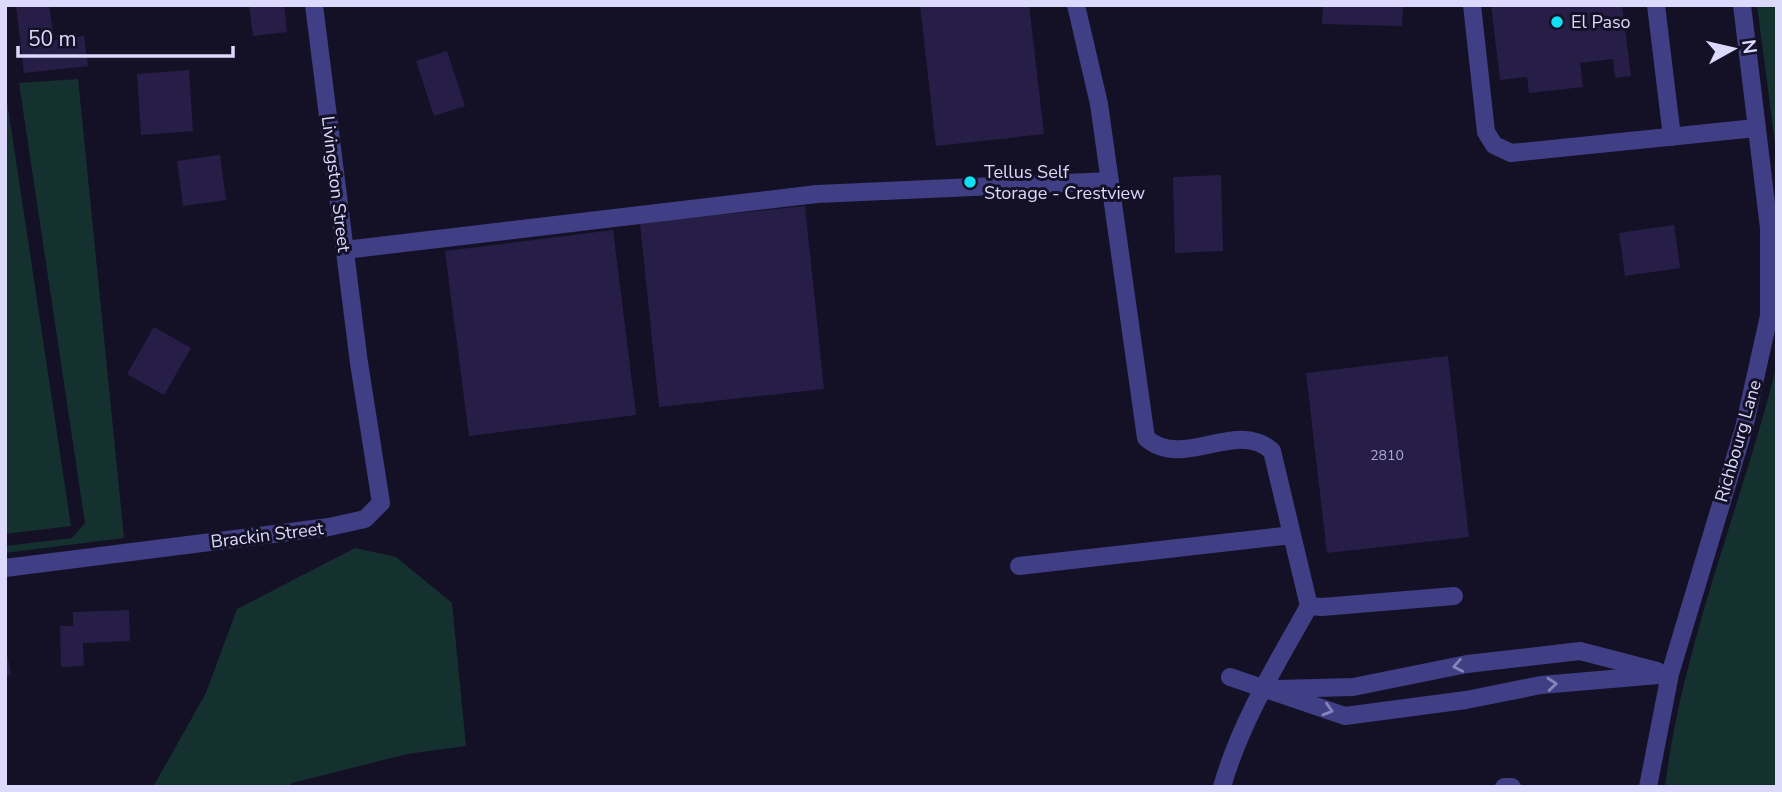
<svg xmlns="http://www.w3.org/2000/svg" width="1782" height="792" font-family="'Nunito Sans',sans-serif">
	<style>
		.green { fill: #143130 }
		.building { fill: #261e47 }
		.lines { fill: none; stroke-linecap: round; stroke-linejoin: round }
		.minor { stroke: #403e84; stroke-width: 18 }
		.oneway { stroke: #8784ba }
		.poi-dot { fill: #0ee1f4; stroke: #141127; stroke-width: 2.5 }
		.labels { text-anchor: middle; stroke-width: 6; stroke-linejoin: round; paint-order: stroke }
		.number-label { font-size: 14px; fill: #afaad0 }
		.poi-label { font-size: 18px; fill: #ddd9fd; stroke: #141127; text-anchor: start }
		.street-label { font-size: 18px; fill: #ddd9fd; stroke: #141127 }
	</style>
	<rect width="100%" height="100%" fill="#141127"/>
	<!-- green -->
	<path class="green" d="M1757 5H1777V159Z
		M78 79 124 538 5 553V546L72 538 85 523 19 83Z
		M5 88 71 526 5 534Z
		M1777 364V787H1665C1683 642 1742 505 1777 364Z
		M355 548 396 557 452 603 466 746 407 754 292 783 288 787H153L206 693 237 609Z"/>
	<!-- building -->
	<path class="building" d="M16 5H49L54 40 84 36 88 66 24 73Z
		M249 5H284L287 32 253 36Z
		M920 5H1029L1044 134 936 146Z
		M1323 5H1403L1402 26 1322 24Z
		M1491 5H1622L1631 76 1615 78 1613 59 1580 63 1583 87 1529 93 1527 77 1500 80Z
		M447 51 465 106 434 116 416 61Z
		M189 70 193 131 141 135 137 74Z
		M220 155 226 200 183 206 177 161Z
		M1221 175 1223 251 1175 253 1173 177Z
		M805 206 824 389 659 407 640 223Z
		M1674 225 1680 268 1625 276 1619 233Z
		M613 230 636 415 469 436 445 251Z
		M154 327 191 348 164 395 127 374Z
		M1448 356 1469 537 1327 553 1306 373Z
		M129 610 130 641 83 643 84 666 61 667 60 626H73V612Z
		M5 644 11 675 5 676Z"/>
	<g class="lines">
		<!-- minor -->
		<path class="minor" d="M1076 5 1099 104 1146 438C1184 471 1236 418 1272 451L1309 606C1277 663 1240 723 1222 787
			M1472 5 1486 132 1494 145 1511 153 1756 128
			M1656 5 1672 137
			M345 250 817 194 1110 181
			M1019 566 1292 535
			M5 568 329 527 365 519 381 503 359 363 314 5
			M1309 606 1322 607 1454 596
			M1230 677 1345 716 1466 700 1541 685 1670 674
			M1277 689 1353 687 1467 664 1580 651 1657 671
			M1504 787H1512
			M1648 787 1670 674 1744 428 1769 316V228L1742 5"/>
	</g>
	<!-- one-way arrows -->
	<defs><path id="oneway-chevron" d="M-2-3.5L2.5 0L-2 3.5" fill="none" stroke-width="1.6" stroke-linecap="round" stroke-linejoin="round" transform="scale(1.75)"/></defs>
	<g class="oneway">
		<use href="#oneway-chevron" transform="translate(1458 666) rotate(169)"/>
		<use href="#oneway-chevron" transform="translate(1552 684) rotate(-5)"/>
		<use href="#oneway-chevron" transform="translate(1328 710) rotate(17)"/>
	</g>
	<!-- markers -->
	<g class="poi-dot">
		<circle cx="1557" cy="22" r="7"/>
		<circle cx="970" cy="182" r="7"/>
	</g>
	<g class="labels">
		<!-- number labels -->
		<g class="number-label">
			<text x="1387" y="460">2810</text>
		</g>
		<!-- poi labels -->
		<g class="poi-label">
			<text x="1571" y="28">El Paso</text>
			<text x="984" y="178">Tellus Self<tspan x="984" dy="21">Storage - Crestview</tspan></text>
		</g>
		<!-- street labels -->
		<g class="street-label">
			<text transform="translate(336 184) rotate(83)" y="6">Livingston Street</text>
			<text transform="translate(1738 441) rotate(-74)" y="6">Richbourg Lane</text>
			<text transform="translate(267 535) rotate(-7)" y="6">Brackin Street</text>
		</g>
	</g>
	<!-- border -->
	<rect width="1782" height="792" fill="none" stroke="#ddd9fd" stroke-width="14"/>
	<!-- north arrow -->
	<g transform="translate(1733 49) rotate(82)" stroke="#141127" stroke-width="5" paint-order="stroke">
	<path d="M0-5L12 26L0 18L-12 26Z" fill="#ddd9fd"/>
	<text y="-10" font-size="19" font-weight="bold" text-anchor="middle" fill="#ddd9fd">N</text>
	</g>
	<!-- scale -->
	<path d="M18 46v10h215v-10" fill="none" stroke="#ddd9fd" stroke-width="3.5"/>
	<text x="28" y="46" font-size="21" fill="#ddd9fd" stroke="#141127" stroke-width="5" paint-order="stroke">50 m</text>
</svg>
